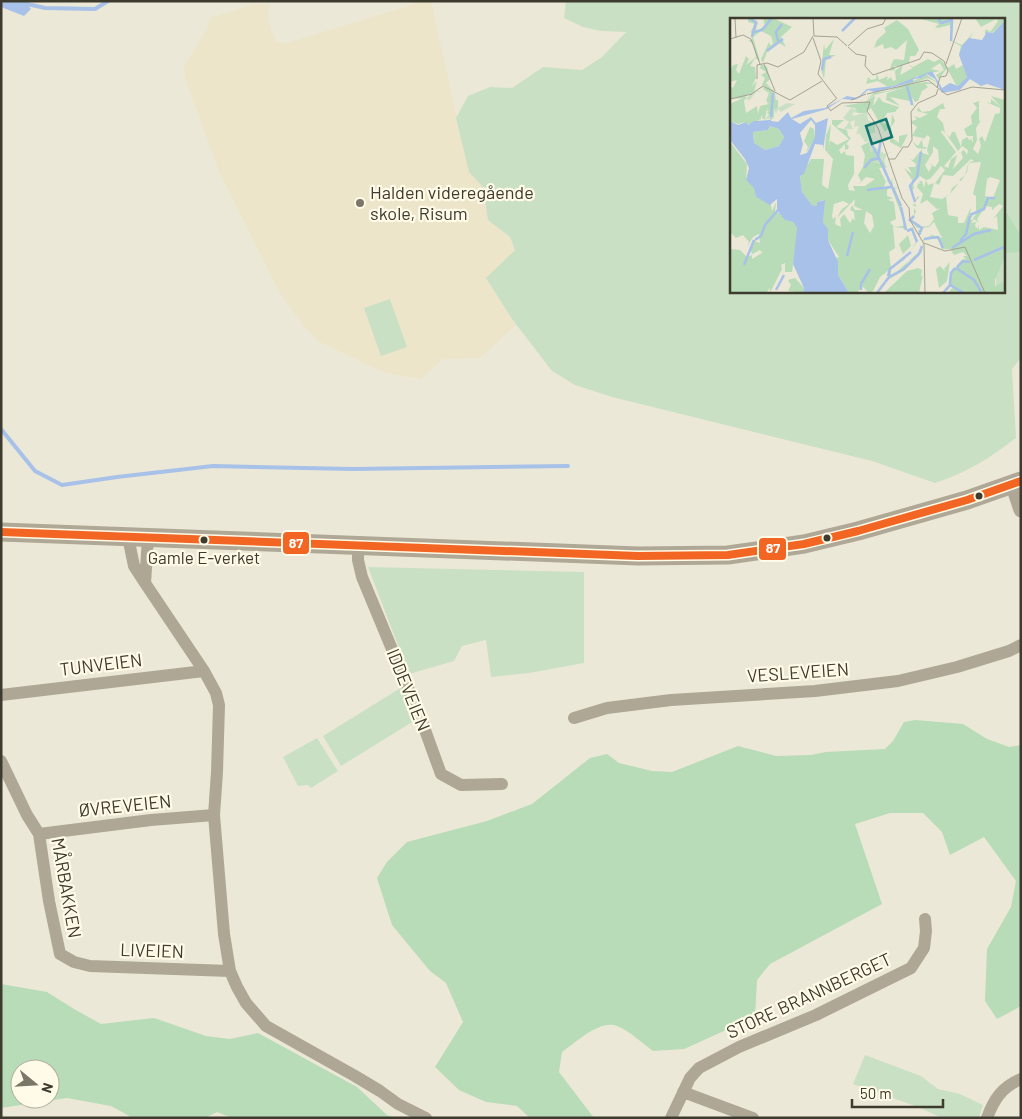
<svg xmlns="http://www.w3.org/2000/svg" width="1022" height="1119" font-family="Barlow,sans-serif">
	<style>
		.built { fill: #ece5c9 }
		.green { fill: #cae0c5; fill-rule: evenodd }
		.forest { fill: #b7dcb7; fill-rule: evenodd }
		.water { fill: #a7c1e9 }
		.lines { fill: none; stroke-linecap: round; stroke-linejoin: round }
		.stream { stroke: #a7c1e9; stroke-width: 4 }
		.minor { stroke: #aea796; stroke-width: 12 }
		.tertiary { stroke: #aea796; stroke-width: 15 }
		.primary { stroke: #b0a896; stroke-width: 19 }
		.bus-1-casing { stroke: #fffbe8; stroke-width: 11 }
		.bus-1 { stroke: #f26522; stroke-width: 8 }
		.poi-dot { fill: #7a7769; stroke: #fffbe8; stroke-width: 2 }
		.bus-dot { fill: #3d3a2e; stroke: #fffbe8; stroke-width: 2 }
		.labels { text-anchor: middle; stroke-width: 4.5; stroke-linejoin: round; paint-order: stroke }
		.bus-label { font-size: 17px; fill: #3d3a2e; stroke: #fffbe8 }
		.poi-label { font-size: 18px; fill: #3d3a2e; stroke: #fffbe8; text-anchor: start }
		.street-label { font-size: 18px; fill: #3d3a2e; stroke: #fffbe8 }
		.inset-river { fill: none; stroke: #a7c1e9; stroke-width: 2.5 }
		.inset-road { fill: none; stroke: #a6a293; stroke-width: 1 }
		.view { fill: #0f766e; fill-opacity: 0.15; stroke: #0f766e; stroke-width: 2.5 }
		.inset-edge { fill: none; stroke: #3d3a2e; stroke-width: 2.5 }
		.line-badge { stroke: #fffbe8; stroke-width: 2 }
		.badge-label { font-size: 14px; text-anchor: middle; font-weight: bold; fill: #fff }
	</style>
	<rect width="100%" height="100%" fill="#ece8d7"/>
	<!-- built -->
	<path class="built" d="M424 1H431L469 172 483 186 489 220 510 237 515 250 512 319 516 325 480 358 443 359 421 379 385 373 318 341 302 324 278 290 219 172 185 78 184 66 207 29 210 18 255 4H269L268 16 271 30 276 41 284 44Z"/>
	<!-- green -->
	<path class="green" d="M566 1H1021V358L1012 369 1016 438C990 458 966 473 935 483L872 461 612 397 575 385 552 371 512 319 486 278 515 250 510 237 488 220 483 187 469 172 456 118 468 96 490 87 512 88 543 67 582 70 602 57 626 32 601 31 583 27 564 18ZM731 19H1003V291H788V294L787 291H731Z
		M390 299 407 347 381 356 364 308Z
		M368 567 584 572V663L529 673 491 677 486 640 462 646 454 661 409 674Z
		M402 687 417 719 341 766 323 736Z
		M317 738 338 771 311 788 307 785 298 786 283 757Z
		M865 1055 921 1076 938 1089 960 1094 983 1105 979 1118H942L918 1107 853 1084Z"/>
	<!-- forest -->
	<path class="forest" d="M1003 213H1007L1021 236V252L1003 253Z
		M915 720 963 724 987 739 1009 747 1021 745V1006L997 1019 985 1001 987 949 1011 907 1016 881 984 837 950 855 942 832 923 813H890L855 824 882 904 770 964 757 980 755 1017 684 1049 653 1051C642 1043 630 1031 617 1026 600 1019 575 1043 562 1052L559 1072 594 1118H530L517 1106 486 1102 459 1090 435 1067 463 1022 446 983 430 971 392 925 377 878 387 862 407 842 487 821 532 804 590 758 607 754 619 763 652 771 672 772 738 746 776 756 811 755 826 752 885 749 893 741 904 722Z
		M1 984 47 992 74 1009 101 1024 154 1018 206 1036 230 1039 258 1033 357 1087 387 1115 395 1118H232L217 1112 205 1118H137L131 1117 111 1106 67 1098 1 1108ZM20 1069H50V1099H20Z"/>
	<!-- water -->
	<path class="water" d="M1 1H25L31 9 24 16 1 7Z"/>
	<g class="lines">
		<!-- stream -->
		<path class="stream" d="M14 1 45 8 95 9 108 1
			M1 429 35 471 62 485 117 477 213 466 353 469 568 466"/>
		<!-- minor -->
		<path class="minor" d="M128 537 134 566 145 583 148 538
			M358 545V560L362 577 421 719 441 774 461 785 502 784
			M145 583 204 671 216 693 219 705 217 772 214 815 224 934 230 971 237 987 246 1003 266 1026 355 1076 380 1091 398 1104 426 1118
			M1 695 204 671
			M574 718 607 708 671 700 815 691 898 681 957 667 1009 651 1021 645
			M1 761 27 815 39 834 49 901 60 954 74 962 90 966 230 971
			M39 834 151 820 214 815
			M683 1092 753 1118
			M671 1118 690 1078 699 1068 739 1047 816 1015 911 968 924 948 926 931 925 919
			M987 1118C994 1099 1002 1087 1021 1079"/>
		<!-- tertiary -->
		<path class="tertiary" d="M1012 483 1021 510"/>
		<!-- primary -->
		<path class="primary" d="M1 532 638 556 728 555 804 544 858 531 967 500 1021 481"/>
		<defs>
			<path id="bus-1" d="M1 532 638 556 728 555 804 544 858 531 967 500 1021 481"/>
		</defs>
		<!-- bus-1 casing -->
		<use href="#bus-1" class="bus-1-casing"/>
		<!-- bus-1 -->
		<use href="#bus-1" class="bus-1"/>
	</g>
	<!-- markers -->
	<circle class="poi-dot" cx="360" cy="203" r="5"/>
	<g class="bus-dot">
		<circle cx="979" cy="496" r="4.5"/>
		<circle cx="827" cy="538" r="4.5"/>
		<circle cx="204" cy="540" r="4.5"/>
	</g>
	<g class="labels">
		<!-- bus labels -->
		<g class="bus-label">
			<text x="204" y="564">Gamle E-verket</text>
		</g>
		<!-- poi labels -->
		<g class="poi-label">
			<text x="370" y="199">Halden videregående<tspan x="370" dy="21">skole, Risum</tspan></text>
		</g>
		<!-- street labels -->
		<g class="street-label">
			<text transform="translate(101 665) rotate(-7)" y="6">TUNVEIEN</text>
			<text transform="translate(798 673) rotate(-4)" y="6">VESLEVEIEN</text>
			<text transform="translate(408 690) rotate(68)" y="6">IDDEVEIEN</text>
			<text transform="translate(125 806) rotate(-6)" y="6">ØVREVEIEN</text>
			<text transform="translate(66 888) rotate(80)" y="6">MÅRBAKKEN</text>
			<text transform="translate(152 951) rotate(2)" y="6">LIVEIEN</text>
			<text transform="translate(809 996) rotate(-25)" y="6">STORE BRANNBERGET</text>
		</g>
	</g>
	<!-- overview -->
	<g transform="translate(730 18)">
		<rect width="275" height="275" fill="#ece8d7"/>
		<path d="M33 69 27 72 30 74 33 71 30 75 33 77 27 73 20 82 15 81 29 70 34 69H35L43 73 45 75 48 90 57 85 65 86 51 94 48 91 46 96 44 91 43 101H35L41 94 36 93 39 75ZM121 90 128 92V95L124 94 123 96 122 94 123 98 137 94 138 102 145 106V115L137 116 140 123 135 124 129 115 126 117 129 108 124 109 125 102 120 104 123 111H114L119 104 113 100ZM139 125 155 136 164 133 157 136 152 148 142 144 150 141V137L144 136H150L145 133 142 137ZM275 238V263L266 268V256Z" fill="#cae0c5"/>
		<path d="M18 0 28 5 25 14 35 8 33 0H43L62 9 51 19 56 29 47 24 37 34 33 45 31 41 39 24 41 28 43 25 41 18 31 13 23 19 30 43 25 40 20 48 25 49 26 60 22 68 27 63 24 74 17 77 14 83 16 95 27 88 28 96 30 88 40 86 36 83 39 75 33 71 37 69 32 67 35 60 31 57 36 54 30 50 31 46 37 49 40 61 36 65 45 75V82H48V90L44 91V100L37 95 39 93 37 90 35 101 38 102 33 101 31 97V101L17 107 15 104 8 106 0 103V86L13 80 0 81V68L3 70 7 62 0 64V53L3 47 8 46 6 52 9 56 16 38 19 41 16 47 26 39 23 26 18 22H22L21 13 25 6 18 4ZM210 0 223 2 222 23 225 24 232 27 244 14 229 37 231 28 221 23 220 7 208 10 205 9 209 6 191 1ZM245 0H275V2L262 15 259 13 255 17V12L261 10 256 12 261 13 268 3 266 1 251 9 245 0V9ZM167 2 178 11 189 32 185 38H180L179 46H173L170 57 183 50 178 47 183 49 198 41 204 44 210 41 218 50 224 46 226 51 233 47 237 59 229 68 226 67 217 50 209 61 206 57 214 52 210 45 201 51 210 53 196 56 208 65 198 60 178 67 196 64 206 66H195L198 69 192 73 188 83 185 84 182 79 184 89 180 83 160 79 170 88 156 82 157 75 176 69 144 77 136 82 144 75 158 73 195 58H187L182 63 158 69 148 63 136 66 138 59 141 62 146 61 147 55 149 62 158 58 157 62 161 59 163 63 166 62 165 53 171 48H164L165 52 160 53 161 47 164 41 174 42 177 22 166 32 161 29 154 31 153 26 144 30 147 22 156 14 154 10ZM104 21 99 37H106L96 42 94 61 91 51 94 26 95 32ZM145 77 143 88 149 79 153 84 169 89 165 94 157 95 152 105 161 108 162 96 165 103 161 109 162 120 169 125V118L178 116 171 130 160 124V109L155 114 141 90 135 95H128L125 90 113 88 135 84ZM261 78 275 82V238L265 262V268L275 263V275H218L223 269 220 267 219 271 212 275 218 270 221 254 233 241 236 242 233 238H237L233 234 224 237 220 231H212L208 221 198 219 193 224 192 234 189 237 178 244 175 252 156 263 147 275 158 259V253L150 259 143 273 139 275 132 268 127 275H119L108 257 105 240 109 239 98 222V211L93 204 94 182 87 184V188L82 187 72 174 70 159 81 141H94L92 167 98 171 103 141 95 132 96 117 101 106 99 127 100 126 99 125 101 123 107 127 119 121 102 106V102H114L106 109 117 112 118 118 121 120 116 126 119 128 118 131 115 132V126L109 132 111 136 115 133 116 137 124 138V156L118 167 119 172 125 173 123 168H135L145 161 136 159 128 167 131 163 128 157 133 149 135 137 131 128 139 124 141 134 144 132 150 136H145L148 138 155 135 150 138V142L142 144 150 146 154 143 156 149 160 147 155 150 157 155V158L154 149 149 150 156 164 153 170 161 169 157 162V159L161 167 162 159 163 170 169 169 165 171 172 191 173 201 161 169 157 172V178L163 180 158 182 164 184 166 201 160 204 164 209 173 208 174 204 176 212 182 210 187 224 174 242 161 251V259L191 232 193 224 188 213 191 210H187L180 201 184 197V190L186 193 184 198 180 200 188 209 199 208 204 201 202 195 211 190 207 191 197 182 190 186 193 176 187 169 188 165 191 166 189 163H192L194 170 196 162 198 167 204 165 200 179 212 181 220 176 222 170 229 165 220 176 216 178 218 197 228 199V205H234L241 189 240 197 243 198 239 201 242 202 246 196V178L243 176 251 144 239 145 238 148 237 154 231 163 229 162 235 157 238 146 240 144 244 143 241 141 223 158 213 157 209 167 205 165 215 152 211 148 200 161 196 162 190 158 183 165 184 171 182 172 185 183 187 179 190 178 185 184 186 189 182 187 185 186 181 170 182 162 174 150 182 156 178 149H185L186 146 180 141 183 142 192 131V135L199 137 197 132 200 120 198 117 192 122 193 129H197L195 131 187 130 182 123 188 128 193 120 182 118 187 109 180 104 187 101 184 98 190 100 198 96 187 93 188 89 192 94 200 93 213 85 215 91H210L207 99 213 105 215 115 212 112 211 114 226 134 214 148 218 150 221 141 227 137 223 151 233 140 231 134 234 132 237 137 238 132 232 128 228 133 217 117 220 119 222 114H225L231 129 232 122 237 119 240 123 241 120 243 125V118H237L234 111 242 106 241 98 247 90 243 85 249 83V103L251 102 246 110 247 122 243 131 248 136 251 128 249 121 252 118 255 124 265 96 270 95V90L256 84 261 85V81L271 89ZM203 128 208 132 209 143 205 149 199 145 202 148 199 154 195 147 203 134ZM260 159 270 162 263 180 255 178 257 161ZM125 181 124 188 133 192H125L122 187 120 192 124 194 125 203 123 200 120 205 114 196 110 201 111 209 105 206 106 199 103 201 102 198 104 186 113 183 119 186 111 192 107 200ZM269 186 273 188 263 201 267 198 268 212 254 209 249 212V206L248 211 245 208 246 204 241 205 244 201 249 205 247 201 256 188 262 189V192ZM136 193 142 197 144 208 140 215 134 205ZM204 204 212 220 202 217 192 222 189 215 192 210 199 209ZM163 209 182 211 186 224 178 237 161 250 159 234 165 230ZM40 108 49 111 54 119 49 128 35 132 24 125 23 114 38 112ZM80 109 84 111 85 120 75 136 78 129 74 123ZM0 124 17 146 16 162 24 169 26 179 41 187 42 193 46 184 45 194 53 196 55 202 63 204 68 212 62 254H55V245L51 247 52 251 40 275V270L36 275H0V231L10 232 17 239 22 237V241L32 235 30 232 22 236 20 231 24 223 30 225 29 216 23 219 17 229 19 224 13 217 6 220 0 214ZM178 217 181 228 173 236 169 226ZM220 244 217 263 209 270 206 251 210 248 217 255 214 251ZM188 250 192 252 191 259 193 257 189 275H154L177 253ZM65 260 74 270 73 275 58 273 61 267 58 262Z" fill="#b7dcb7" fill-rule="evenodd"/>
		<path d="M275 2V72L257 66 251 68 240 61 230 72 212 75 205 61 197 56 191 60 183 61V64L145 74 138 72 129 80 124 82 112 81 97 91 62 101 70 106 81 99 86 105 98 100 93 132V127L85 126 74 156 70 158 72 174 82 187 87 188V184L95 182 93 204 98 211V222L108 244V257L119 275H73L74 270 63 246 67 210 63 204 55 202 47 192V181L40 187 26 179 24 170 16 162 19 150 15 141 0 122V103L8 107 16 104 18 107 24 103 40 102 42 99 41 103 48 104 58 94 61 100 74 93 95 90 117 78 127 80 137 71 163 68 202 53 212 70 220 65 228 68 237 59 229 37 232 28 239 20 252 22 257 14 263 15ZM81 102 85 107V119L77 135 70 137 73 126 70 115ZM40 108 49 111 54 119 49 128 35 132 24 125 23 114 38 112Z" fill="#a7c1e9" fill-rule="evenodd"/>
		<path class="inset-river" d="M19 0 26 4 22 19M208 0 211 5 222 2 221 23M112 13 125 0M24 14 32 12 42 0M48 23 46 14 52 6M37 33 53 21M92 52 94 41 101 39M177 68 182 87M41 99 43 75M151 122 148 138 171 188M140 123 148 138M134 150 141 142 150 140M137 172 161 169M185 184 180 168 187 159 191 134M171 189 176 212M240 197 254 191 258 180H265M184 198 180 202 192 210 189 217M177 213 182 211 187 224M194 221 208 219 213 230M25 222 31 218 35 207 48 192M230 223 236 216 240 198M222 230 244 216 261 212M117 238 123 214M244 242 274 229M14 247 24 222M227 249 233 243 240 244M226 250 244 262 252 275M158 258 160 251 181 234M159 259 174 251 189 236 192 228M220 266 221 255 225 250M46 272 54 257M131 272V266L140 251M147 275 159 259M213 275 220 267 234 275"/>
		<path class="inset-road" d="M5 0 6 20M83 0 84 18M84 18 107 19 117 28M83 20 91 43 88 56 107 81M0 21 13 17 21 21 30 46M118 28 137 11 153 6 156 0M118 29 126 36 136 38 135 48 143 57 190 41 194 34 202 35 214 43 218 53 216 58 210 59 207 70M34 46 45 73M216 46 232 0M27 61V47L37 45 48 49 74 34 83 18M137 76 198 62 217 77 242 69 275 72M20 77 33 68 60 82 92 63M0 81 22 76M121 82 136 76M100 93 112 85 140 84 137 93 148 110 172 180 179 190 180 202 194 226 195 275M101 93 97 88 106 81M158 141H165L173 129H178L182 122 181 94 188 85 206 77 208 71M194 225 215 233 235 229 255 275"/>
		<path class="view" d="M156 101 162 119 142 126 136 108Z"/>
		<rect width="275" height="275" class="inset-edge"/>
	</g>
	<g class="line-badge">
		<rect x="282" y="531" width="28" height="24" rx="5" fill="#f26522"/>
		<rect x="758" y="537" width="29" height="24" rx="5" fill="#f26522"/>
	</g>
	<g class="badge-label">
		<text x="296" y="548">87</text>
		<text x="773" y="553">87</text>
	</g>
	<!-- border -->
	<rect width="1022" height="1119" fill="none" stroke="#3d3a2e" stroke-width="5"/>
	<!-- north arrow -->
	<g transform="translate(35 1084) rotate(108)"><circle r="24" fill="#fffbe8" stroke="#b1ae9e"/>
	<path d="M0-4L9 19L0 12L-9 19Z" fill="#7a7769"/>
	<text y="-8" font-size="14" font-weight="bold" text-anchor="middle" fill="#3d3a2e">N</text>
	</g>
	<!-- scale -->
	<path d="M852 1099v8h91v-8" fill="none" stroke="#3d3a2e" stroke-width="2.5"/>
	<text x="860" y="1099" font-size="15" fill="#3d3a2e" stroke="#fffbe8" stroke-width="4" paint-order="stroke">50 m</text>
</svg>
